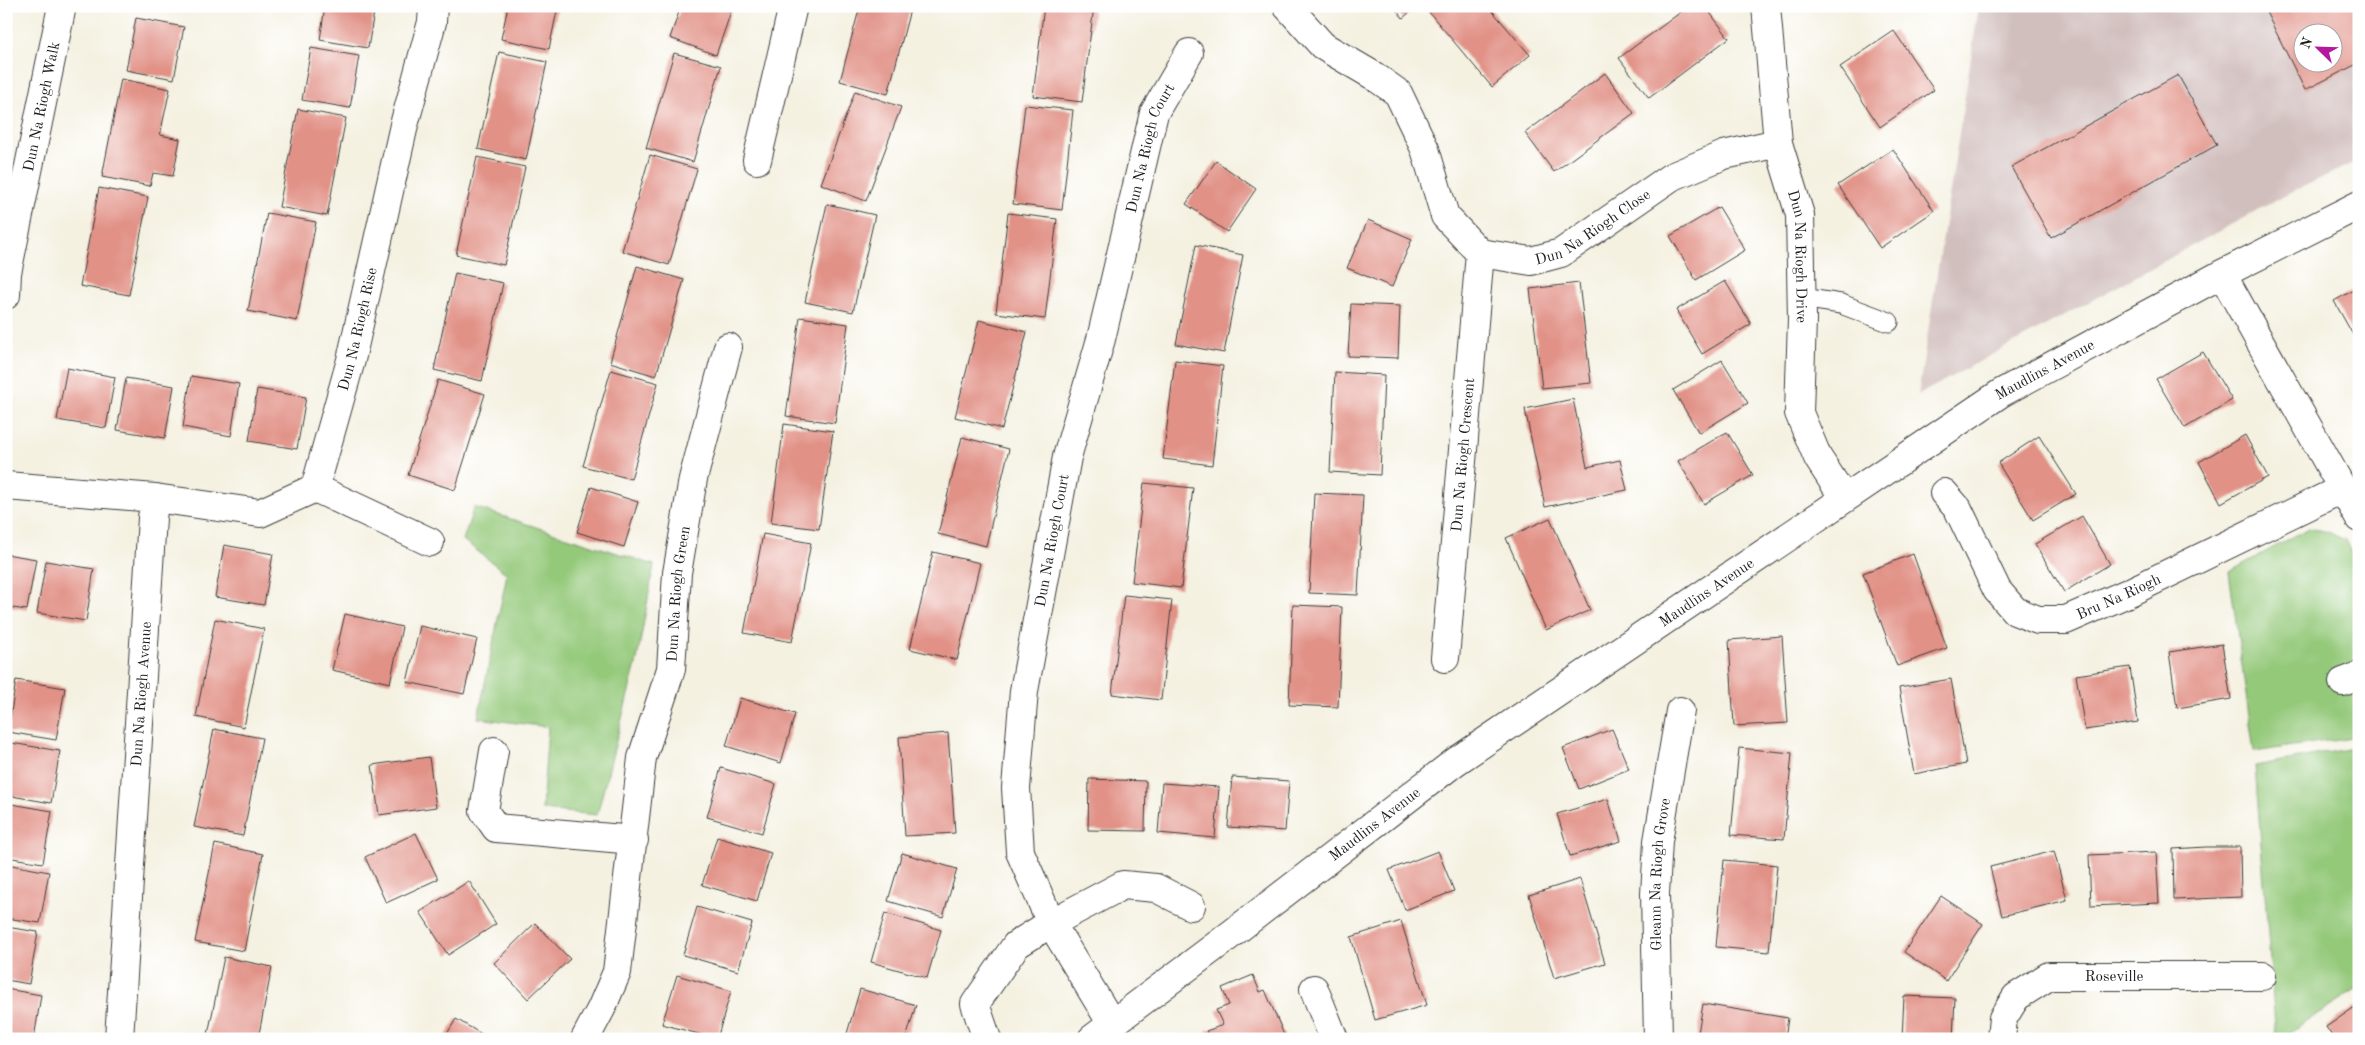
<svg xmlns="http://www.w3.org/2000/svg" width="2365" height="1045" font-family="'Old Standard TT',serif">
	<style>
		.industrial { fill: #d1bfbe; fill-rule: evenodd }
		.green { fill: #94c97a; stroke: #58724b }
		.building { fill: #e19186; fill-rule: evenodd }
		.lines { fill: none; stroke-linecap: round; stroke-linejoin: round }
		.lane-casing { stroke: #3c3c3a; stroke-width: 21 }
		.street-casing { stroke: #3c3c3a; stroke-width: 30 }
		.lane { stroke: #fff; stroke-width: 19 }
		.street { stroke: #fff; stroke-width: 28 }
		.labels { text-anchor: middle; stroke-width: 4; stroke-linejoin: round; paint-order: stroke }
		.street-label { font-size: 15px; fill: #1c1c1c; stroke: #fff }
	</style>
	<rect width="100%" height="100%" fill="#fff"/>
	<filter id="ink" filterUnits="userSpaceOnUse"><feTurbulence type="fractalNoise" baseFrequency=".02" numOctaves="2"/><feDisplacementMap in="SourceGraphic" scale="10" xChannelSelector="R" yChannelSelector="G"/><feConvolveMatrix kernelMatrix="1 2 1 2 8 2 1 2 1" color-interpolation-filters="sRGB"/></filter>
	<filter id="wash" filterUnits="userSpaceOnUse"><feTurbulence type="fractalNoise" baseFrequency=".0096" numOctaves="4" result="noise"/><feDisplacementMap in="SourceGraphic" scale="20" xChannelSelector="R" yChannelSelector="G"/><feGaussianBlur stdDeviation="1.12" result="paint"/><feColorMatrix in="noise" values="0 0 0 0 0 0 0 0 0 0 0 0 0 0 0 0 0 1.4 0 .05"/><feComposite in="paint" operator="in"/></filter>
	<g filter="url(#wash)">
		<rect width="100%" height="100%" fill="#f4f1e1"/>
		<!-- industrial -->
		<path class="industrial" d="M1979 6H2359V160L2280 198 1918 395ZM2302 32H2332V62H2302Z"/>
		<!-- green -->
		<path class="green" d="M474 507 654 565 637 660 597 815 542 810 548 727 478 718 507 574 463 540Z
			M2309 528 2328 532 2345 540 2359 570V736L2254 752 2229 572Z
			M2359 747V988L2279 1039H2276L2255 766Z"/>
		<g id="blocks">
			<!-- building -->
			<path class="building" d="M165 6H190V9Z
				M325 6H375L368 48 320 40Z
				M508 6H558L549 49 501 39Z
				M681 6H733L716 55 670 38Z
				M860 6H911L888 94 840 81Z
				M1044 6H1094L1082 102 1033 96Z
				M1393 6H1417L1403 18Z
				M1434 6H1488L1530 55 1492 87 1428 11Z
				M1689 6H1705L1729 38 1649 98 1619 58Z
				M1907 6H1917L1910 11Z
				M2263 6H2359V63L2305 90ZM2302 32H2332V62H2302Z
				M136 18 184 27 174 79 126 70Z
				M1894 31 1934 90 1880 127 1840 67Z
				M311 48 359 56 350 108 302 100Z
				M499 52 547 62 526 160 478 149Z
				M674 53 721 66 693 162 646 148Z
				M1605 73 1634 113 1554 172 1525 133Z
				M2178 75 2217 145 2051 238 2011 167Z
				M121 79 170 89 160 135 180 139 173 176 153 173 150 186 102 177Z
				M855 91 901 107 866 201 821 184Z
				M1025 105 1073 110 1062 210 1013 204Z
				M298 109 346 118 327 216 279 207Z
				M1893 149 1934 211 1880 248 1838 185Z
				M650 155 697 169 669 265 622 251Z
				M477 157 525 167 504 265 456 255Z
				M1216 161 1256 189 1227 232 1186 204Z
				M99 188 148 197 129 295 80 286Z
				M827 204 875 215 853 312 805 302Z
				M1719 207 1745 250 1696 280 1670 236Z
				M267 213 316 222 297 321 248 311Z
				M1008 213 1057 219 1045 319 996 313Z
				M1368 220 1412 239 1392 287 1347 268Z
				M1196 245 1243 255 1224 353 1176 344Z
				M637 266 684 280 656 376 610 362Z
				M455 273 503 283 482 381 434 370Z
				M1725 281 1751 324 1702 354 1676 310Z
				M1579 283 1591 383 1542 388 1530 289Z
				M2359 287V341L2357 342 2334 301Z
				M1351 304 1400 306 1398 358 1348 356Z
				M800 317 848 324 835 423 786 416Z
				M979 320 1027 332 1002 429 955 417Z
				M2203 352 2232 400 2185 428 2156 379Z
				M1175 360 1223 366 1212 465 1163 459Z
				M1722 360 1748 403 1699 433 1673 390Z
				M67 368 115 377 106 428 57 420Z
				M611 370 658 383 631 479 583 466Z
				M1335 372 1384 375 1380 475 1330 472Z
				M191 376 239 384 231 436 183 427Z
				M126 378 174 386 165 438 117 430Z
				M438 380 485 394 455 490 408 475Z
				M257 389 306 397 297 449 249 441Z
				M1573 399 1587 467 1620 460 1627 490 1545 507 1525 409Z
				M784 424 833 431 819 529 771 523Z
				M1727 432 1753 475 1704 504 1678 461Z
				M2245 435 2268 477 2221 503 2199 462Z
				M2039 436 2076 494 2033 520 1998 463Z
				M962 437 1009 449 986 546 938 534Z
				M1144 483 1193 488 1181 588 1132 582Z
				M591 487 638 502 624 547 577 532Z
				M1314 493 1363 495 1358 595 1309 593Z
				M2082 516 2110 564 2064 592 2035 544Z
				M1550 518 1590 610 1546 630 1506 538Z
				M763 534 811 543 792 642 744 633Z
				M224 545 273 554 264 605 215 597Z
				M933 552 980 563 957 660 910 649Z
				M6 554 36 559 27 610 6 607Z
				M1913 554 1947 648 1897 666 1863 573Z
				M46 561 94 569 86 621 37 613Z
				M1124 595 1172 600 1161 700 1112 694Z
				M1293 605 1342 607 1338 707 1289 705Z
				M345 614 402 627 390 683 332 670Z
				M215 619 264 629 244 727 196 717Z
				M420 626 477 639 464 694 407 682Z
				M1782 636 1788 723 1734 726 1729 640Z
				M2222 644 2231 699 2177 708 2169 652Z
				M2130 667 2138 722 2085 730 2076 675Z
				M1951 679 1966 764 1914 774 1899 688Z
				M16 680 65 688 56 740 8 732Z
				M740 698 795 714 781 763 726 746Z
				M214 729 262 738 243 836 194 827Z
				M1612 729 1629 769 1579 789 1563 748Z
				M948 733 955 833 905 836 899 737Z
				M11 743 60 751 51 803 6 795V771Z
				M1739 748 1792 753 1784 839 1731 835Z
				M429 757 436 807 379 815 372 765Z
				M721 768 776 784 762 833 707 817Z
				M1232 777 1289 781 1285 831 1228 827Z
				M1089 779 1146 781 1145 831 1088 830Z
				M1162 783 1219 787 1215 838 1158 833Z
				M1608 799 1621 841 1570 856 1557 814Z
				M6 803 52 811 43 863 6 857Z
				M416 833 438 879 386 903 365 857Z
				M717 837 771 853 757 901 702 885Z
				M215 844 263 854 244 951 195 942Z
				M2206 847H2240L2241 897 2174 900 2173 849Z
				M1438 851 1454 891 1405 910 1389 870Z
				M2054 851 2067 900 2002 916 1990 867Z
				M2156 852 2159 903 2091 906 2089 855Z
				M902 853 957 869 943 917 888 901Z
				M1724 860 1777 865 1769 952 1716 947Z
				M6 864 49 872 40 923 6 918Z
				M1580 879 1605 963 1554 978 1529 895Z
				M469 881 496 924 448 955 420 912Z
				M1941 896 1983 924 1946 981 1904 952Z
				M697 907 752 923 738 971 683 955Z
				M885 913 941 930 927 978 871 962Z
				M1401 921 1427 1005 1375 1020 1351 937Z
				M535 923 570 959 528 999 494 963Z
				M6 927 38 932 29 984 6 980Z
				M224 957 272 967 258 1039H207Z
				M677 975 731 991 717 1039 662 1024Z
				M1253 975 1260 992 1265 990 1285 1037 1210 1039 1206 1031 1223 1025 1216 1010 1229 1005 1222 988Z
				M6 989 41 995 34 1039H6Z
				M860 989 916 1005 906 1039 846 1037Z
				M1904 996 1955 998 1953 1039H1902Z
				M1703 1004 1788 1018 1785 1039H1697Z
				M2359 1004V1039H2334L2326 1027Z
				M456 1019 490 1039H444Z"/>
		</g>
	</g>
	<g filter="url(#ink)">
		<use href="#blocks" fill-opacity="0" stroke="#3c3c3a" stroke-width="1"/>
		<g class="lines">
			<defs>
				<path id="lane" d="M1802 298 1841 304 1889 322"/>
				<g id="street">
					<path id="s1" d="M1287 6 1323 46 1374 76 1398 93 1425 149 1445 216 1480 253 1531 261 1561 253 1671 177 1724 155 1778 143"/>
					<path id="s2" d="M1766 6 1778 143 1800 215 1802 319 1799 413 1818 458 1844 498"/>
					<path d="M757 160 793 6"/>
					<path d="M2222 274 2359 518"/>
					<path id="s3" d="M6 295 7 273 62 6"/>
					<path d="M6 486 155 498 152 518 119 1039"/>
					<path d="M315 488 430 542"/>
					<path id="s4" d="M1944 493 1958 509 1997 590 2015 611 2038 620H2066L2130 592 2342 489"/>
					<path id="s5" d="M155 498 260 513 315 488 351 360 404 125 432 22 433 6"/>
					<path id="s6" d="M1445 658 1480 253"/>
					<path d="M2343 682 2359 676"/>
					<path d="M494 751 484 811 496 828 634 840"/>
					<path d="M1314 989 1334 1039"/>
					<path id="s7" d="M1112 1024 1051 923 1020 852 1016 788 1024 691 1067 457 1101 339 1154 113 1189 53"/>
					<path id="s8" d="M585 1039 601 1009 617 972 642 758 671 669 677 573 693 479 728 347"/>
					<path d="M987 1039 975 1004 1016 945 1051 923 1123 885 1156 888 1191 906"/>
					<path id="s9" d="M1092 1039 1221 942 1455 762 2001 393 2222 274 2359 205"/>
					<path id="s10" d="M1658 1039 1655 894 1658 841 1680 711"/>
					<path id="s11" d="M2001 1039 2003 1018 2016 997 2049 976H2262"/>
				</g>
			</defs>
			<!-- lane casing -->
			<use href="#lane" class="lane-casing"/>
			<!-- street casing -->
			<use href="#street" class="street-casing"/>
			<!-- lane -->
			<use href="#lane" class="lane"/>
			<!-- street -->
			<use href="#street" class="street"/>
		</g>
	</g>
	<g class="labels">
		<!-- street labels -->
		<g class="street-label">
			<text dy="5" stroke="none"><textPath href="#s3" startOffset="192">Dun Na Riogh Walk</textPath></text>
			<text dy="5" stroke="none"><textPath href="#s7" startOffset="915">Dun Na Riogh Court</textPath></text>
			<text dy="5" stroke="none"><textPath href="#s1" startOffset="448">Dun Na Riogh Close</textPath></text>
			<text dy="5" stroke="none"><textPath href="#s2" startOffset="254">Dun Na Riogh Drive</textPath></text>
			<text dy="5" stroke="none"><textPath href="#s5" startOffset="331">Dun Na Riogh Rise</textPath></text>
			<text dy="5" stroke="none"><textPath href="#s9" startOffset="1165">Maudlins Avenue</textPath></text>
			<text dy="5" stroke="none"><textPath href="#s6" startOffset="204">Dun Na Riogh Crescent</textPath></text>
			<text dy="5" stroke="none"><textPath href="#s7" startOffset="510">Dun Na Riogh Court</textPath></text>
			<text dy="5" stroke="none"><textPath href="#s9" startOffset="760">Maudlins Avenue</textPath></text>
			<text dy="5" stroke="none"><textPath href="#s8" startOffset="459">Dun Na Riogh Green</textPath></text>
			<text dy="5" stroke="none"><textPath href="#s4" startOffset="249">Bru Na Riogh</textPath></text>
			<text transform="translate(141 694) rotate(-86)" y="5">Dun Na Riogh Avenue</text>
			<text dy="5" stroke="none"><textPath href="#s9" startOffset="355">Maudlins Avenue</textPath></text>
			<text dy="5" stroke="none"><textPath href="#s10" startOffset="165">Gleann Na Riogh Grove</textPath></text>
			<text dy="5" stroke="none"><textPath href="#s11" startOffset="150">Roseville</textPath></text>
		</g>
	</g>
	<!-- margin -->
	<rect width="2365" height="1045" fill="none" stroke="#fff" stroke-width="25"/>
	<!-- north arrow -->
	<g transform="translate(2318 48) rotate(293)"><circle r="24" fill="#ffffff" stroke="#a4a4a4"/>
	<path d="M0-4L9 19L0 12L-9 19Z" fill="#b5179e"/>
	<text y="-8" font-size="14" font-weight="bold" text-anchor="middle" fill="#1c1c1c">N</text>
	</g>
</svg>
